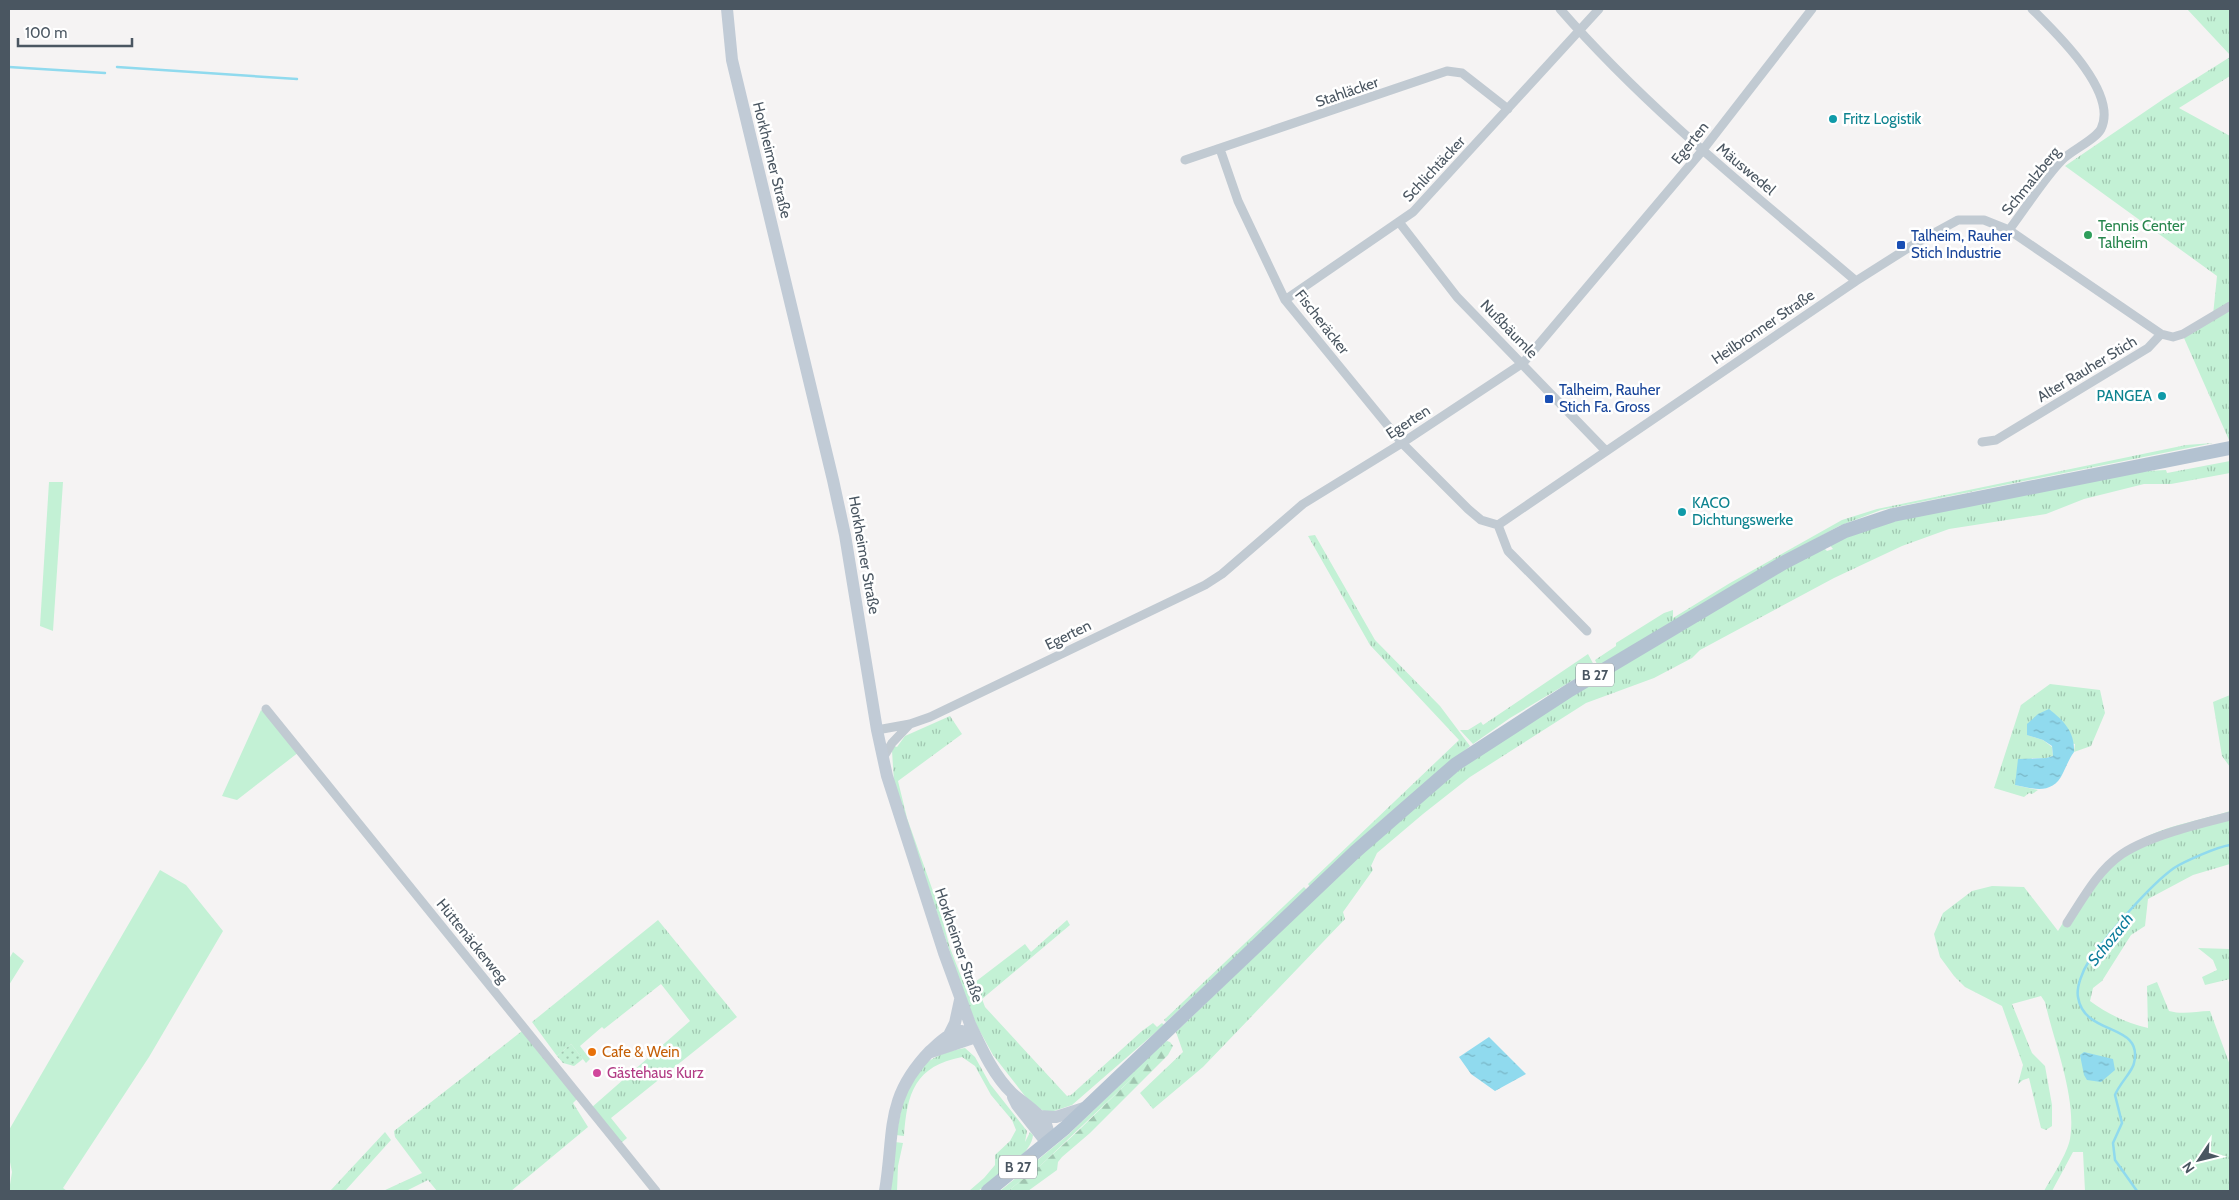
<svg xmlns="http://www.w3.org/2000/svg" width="2239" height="1200" font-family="Cabin,sans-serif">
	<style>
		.grass { fill: url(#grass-tufts) }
		.forest { fill: url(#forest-firs) }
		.park { fill: url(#park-dots) }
		.garden { fill: #c3f1d5 }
		.water { fill: url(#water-ripples) }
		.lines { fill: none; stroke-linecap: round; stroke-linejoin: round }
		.stream { stroke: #90daee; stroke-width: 2.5 }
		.street { stroke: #c1cad2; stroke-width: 9 }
		.secondary { stroke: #c1cbd6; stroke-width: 12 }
		.primary { stroke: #b3c2d1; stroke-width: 14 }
		.culture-dot { fill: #0f9aa8; stroke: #fff; stroke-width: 2 }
		.leisure-dot { fill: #2e9e5b; stroke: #fff; stroke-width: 2 }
		.transit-dot { fill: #1a4fb4; stroke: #fff; stroke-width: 2 }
		.food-dot { fill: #e8710a; stroke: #fff; stroke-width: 2 }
		.hotel-dot { fill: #d1479c; stroke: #fff; stroke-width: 2 }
		.labels { text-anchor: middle; stroke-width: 5; stroke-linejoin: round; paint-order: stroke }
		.shield { fill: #fff; stroke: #808990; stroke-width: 1 }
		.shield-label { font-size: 14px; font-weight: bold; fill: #4a5661 }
		.street-label { font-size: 15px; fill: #4a5661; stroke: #fff }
		.culture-label { font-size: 15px; fill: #0d838f; stroke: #fff; text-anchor: start }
		.leisure-label { font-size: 15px; fill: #27864d; stroke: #fff; text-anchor: start }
		.transit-label { font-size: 15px; fill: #164399; stroke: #fff; text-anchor: start }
		.food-label { font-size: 15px; fill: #c56008; stroke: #fff; text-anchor: start }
		.hotel-label { font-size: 15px; fill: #b23c85; stroke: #fff; text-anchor: start }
		.water-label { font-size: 16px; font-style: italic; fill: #0c7c9b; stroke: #fff }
	</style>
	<defs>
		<pattern id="grass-tufts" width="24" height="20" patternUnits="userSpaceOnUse" patternTransform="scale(1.25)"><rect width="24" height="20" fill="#c3f1d5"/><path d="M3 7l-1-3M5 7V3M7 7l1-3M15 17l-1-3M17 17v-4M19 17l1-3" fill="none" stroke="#a0c6b0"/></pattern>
		<pattern id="forest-firs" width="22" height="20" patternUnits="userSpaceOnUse" patternTransform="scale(1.25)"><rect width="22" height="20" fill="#c3f1d5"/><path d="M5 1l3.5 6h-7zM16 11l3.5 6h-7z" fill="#a0c6b0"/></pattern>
		<pattern id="park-dots" width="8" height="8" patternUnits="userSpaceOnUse" patternTransform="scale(1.25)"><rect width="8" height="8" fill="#c3f1d5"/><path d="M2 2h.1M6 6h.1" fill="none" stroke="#a0c6b0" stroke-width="1.8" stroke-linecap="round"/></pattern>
		<pattern id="water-ripples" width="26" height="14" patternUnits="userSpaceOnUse" patternTransform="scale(1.25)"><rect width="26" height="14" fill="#90daee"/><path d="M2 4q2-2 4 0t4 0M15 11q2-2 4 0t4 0" fill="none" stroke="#78b4c4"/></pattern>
	</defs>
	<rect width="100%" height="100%" fill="#f5f3f3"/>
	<!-- grass -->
	<path class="grass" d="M2187 9H2230L2229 47 2230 55Z
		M2230 57V76L2179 108 2230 136V304L2213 315 2217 276 2065 166 2165 98Z
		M2230 307V439L2229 440 2184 338 2202 324Z
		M2213 443 1881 510 1839 526 1817 538 1598 666 1595 660 1616 646V643L1664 613 1673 610V618L1730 583 1842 520 1877 509 2186 445Z
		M2230 461V473L2171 484H2144L2084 499 2046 514 1949 529 1902 546 1834 578 1700 650 1692 658 1654 678 1586 703 1470 777 1423 814 1377 853 1371 866 1373 870 1343 912 1345 919 1203 1067 1153 1109 1140 1093 1183 1052 1176 1032 1392 824 1491 744 1822 546 1827 551 1833 549 1828 543 1862 527 2131 472 2166 470 2167 473Z
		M1315 535 1375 640 1440 706 1470 746 1379 822 1310 887 1308 884 1459 740 1370 645 1308 536Z
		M1588 654 1595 667 1510 718 1473 744 1460 730H1468L1481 722 1483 725Z
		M2050 684 2100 690 2105 713 2091 746 2074 752 2075 744 2027 735 2043 740 2052 747 2053 756 2046 758H2032L2015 785 2038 790 2032 794 2029 793 2024 797 1994 788 2021 705Z
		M2230 695V767L2222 756 2213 702Z
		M950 716 962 734 898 781 907 818 940 911 950 948 966 989 1025 944 1031 952 1067 920 1070 925 982 999 985 1007 1067 1096 1071 1095 1142 1031 1153 1023 1157 1027 1162 1023 1164 1025 1072 1105 1048 1113 1032 1105 993 1055 977 1026 963 992 894 782 892 751 894 746 897 747 905 736Z
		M2230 811V864L2193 875 2148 899 2145 926 2131 935 2102 981 2093 988 2090 1001C2107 1014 2127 1023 2148 1028L2147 986 2157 982 2169 1011C2184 1015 2196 1011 2210 1011L2230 1065V1191H2085L2083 1152H2073L2052 1191H2044C2052 1177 2067 1154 2070 1139 2077 1097 2054 1043 2045 1002L2041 996 2012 1004 2032 1053 2045 1066 2052 1105V1126L2046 1130 2041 1128 2029 1078 2023 1080 2018 1084 2023 1065 2002 1006 1965 987 1954 976 1940 957 1934 934 1943 913 1972 891 1992 886 2024 887 2058 931C2081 894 2109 854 2150 835 2174 824 2205 819 2230 811Z
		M1304 887 1307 890 1166 1022 1164 1020Z
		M658 920 737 1017 611 1118 627 1138 620 1144 591 1108 690 1021 661 984 604 1029 602 1027 580 1046 590 1059 586 1063 571 1044 557 1056 532 1022Z
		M2198 948 2230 949V979L2205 985 2202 977 2217 970 2213 960Z
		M522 1031 578 1098 573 1103 588 1127 511 1191H437L428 1180 406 1191H383L422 1173 395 1137 394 1131Z
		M1163 1043 1166 1046 1041 1165 1008 1191H1000L1068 1135Z
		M965 1048 975 1057 990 1084 1027 1131 1025 1142 1030 1132 1033 1135C1032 1155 993 1179 978 1191H969L984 1178 995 1165V1155L1010 1141 1016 1130 1012 1120 991 1095 975 1066 962 1057C915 1066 907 1093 904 1136L896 1135C900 1120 903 1094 910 1081 921 1061 944 1051 965 1048Z
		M385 1132 391 1140 345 1191H330Z
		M895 1142 903 1143 898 1166 897 1191H887Z"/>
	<!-- forest -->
	<path class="forest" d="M1167 1041 1170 1042 1173 1046 1168 1055 1090 1133 1062 1157 1058 1162 1057 1170 1028 1191H1008L1041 1165 1078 1131 1165 1046 1163 1043Z"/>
	<!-- park -->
	<path class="park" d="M571 1044 583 1059 574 1066 563 1063 557 1056Z"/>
	<!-- garden -->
	<path class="garden" d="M49 482H63L53 631 40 626Z
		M261 710 272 719 299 752 237 800 222 796Z
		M160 870 186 885 223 931 149 1057 63 1188 67 1191H9L12 1172 9 1157V1130Z
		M13 952 24 961 9 985V959Z"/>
	<!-- water -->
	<path class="water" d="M2049 709C2064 721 2075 732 2074 752 2069 759 2067 765 2063 773 2053 795 2034 789 2015 785L2018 759 2046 758 2053 756 2052 746 2043 740 2027 735V724L2038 714Z
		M1489 1037 1526 1074 1495 1091 1471 1074 1459 1057Z
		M2084 1052 2113 1059 2115 1070 2101 1082 2087 1080 2084 1075 2080 1055Z"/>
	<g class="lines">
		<!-- stream -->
		<path class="stream" d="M9 67 105 73
			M117 67 297 79
			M2137 1191 2115 1160 2113 1143 2122 1123 2115 1095C2119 1084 2133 1071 2134 1063 2144 1022 2084 1037 2078 997 2076 987 2083 970 2089 961 2106 936 2150 885 2174 868 2185 861 2217 847 2230 845"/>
		<!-- street -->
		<path class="street" d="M1560 9C1648 110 1754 194 1856 281
			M1220 149 1238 201 1285 300 1402 443 1468 509 1481 520 1498 525 1856 281 1916 243 1958 220H1984L2009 230 2161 334 2173 337 2183 334 2230 306
			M1185 160 1447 71 1462 73 1508 109
			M1399 222 1457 297 1606 451
			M2009 230C2025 209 2045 177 2062 160 2072 150 2095 140 2101 129 2119 92 2055 32 2032 9
			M1285 300 1413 212 1599 9
			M1982 442 1996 440 2148 348 2161 334
			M1498 525 1508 551 1587 631
			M266 709 656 1191
			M877 730 910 724 930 717 1205 585 1222 574 1303 504 1402 443 1523 363 1702 151 1812 9
			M883 758 892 743 909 725
			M2067 923C2082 900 2098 870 2122 854 2149 836 2198 824 2230 816"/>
		<!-- secondary -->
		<path class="secondary" d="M727 9 732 60 833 480 845 535 877 730 887 776 944 953 970 1024C981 1047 993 1075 1012 1093 1023 1103 1038 1111 1046 1124 1049 1131 1049 1136 1047 1143
			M949 1035 955 1023 960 1000
			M931 1052 976 1037
			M1013 1097 1017 1105 1047 1143
			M1039 1116 1056 1117 1087 1107
			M885 1191C895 1131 884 1099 930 1051 940 1042 948 1033 962 1031L976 1037"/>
		<!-- primary -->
		<path class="primary" d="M988 1191 1065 1128 1355 852 1456 764 1570 690 1785 562 1845 531 1893 515 2230 448"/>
	</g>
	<!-- markers -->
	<g class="culture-dot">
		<circle cx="1833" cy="119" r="5"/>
		<circle cx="2162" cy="396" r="5"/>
		<circle cx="1682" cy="512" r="5"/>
	</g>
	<circle class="leisure-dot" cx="2088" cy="235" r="5"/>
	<g class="transit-dot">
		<rect x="1896" y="240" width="10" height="10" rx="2.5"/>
		<rect x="1544" y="394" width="10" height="10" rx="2.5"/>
	</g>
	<circle class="food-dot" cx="592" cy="1052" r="5"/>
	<circle class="hotel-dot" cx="597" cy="1073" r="5"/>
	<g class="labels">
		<!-- shield labels -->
		<g class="shield">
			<rect x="1576" y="663.5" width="38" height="23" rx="4"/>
			<rect x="999" y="1155.5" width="38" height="23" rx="4"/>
		</g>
		<g class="shield-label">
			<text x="1595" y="680">B 27</text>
			<text x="1018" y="1172">B 27</text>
		</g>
		<!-- street labels -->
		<g class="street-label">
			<text transform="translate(1347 92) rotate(-19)" y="5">Stahläcker</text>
			<text transform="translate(1690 143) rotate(-51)" y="5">Egerten</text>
			<text transform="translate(772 160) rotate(76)" y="5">Horkheimer Straße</text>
			<text transform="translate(1434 169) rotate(-47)" y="5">Schlichtäcker</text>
			<text transform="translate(1746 169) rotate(40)" y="5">Mäuswedel</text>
			<text transform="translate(2031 181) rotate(-51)" y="5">Schmalzberg</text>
			<text transform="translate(1322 322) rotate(52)" y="5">Fischeräcker</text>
			<text transform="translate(1763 327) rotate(-34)" y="5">Heilbronner Straße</text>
			<text transform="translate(1509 329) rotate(46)" y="5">Nußbäumle</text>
			<text transform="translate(2087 369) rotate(-31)" y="5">Alter Rauher Stich</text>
			<text transform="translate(1408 422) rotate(-33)" y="5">Egerten</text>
			<text transform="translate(864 555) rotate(80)" y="5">Horkheimer Straße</text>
			<text transform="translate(1068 635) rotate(-26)" y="5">Egerten</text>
			<text transform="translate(472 941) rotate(51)" y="5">Hüttenäckerweg</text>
			<text transform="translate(959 945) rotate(71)" y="5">Horkheimer Straße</text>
		</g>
		<!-- culture labels -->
		<g class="culture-label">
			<text x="1843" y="124">Fritz Logistik</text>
			<text x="2152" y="401" text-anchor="end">PANGEA</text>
			<text x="1692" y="508">KACO<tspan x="1692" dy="17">Dichtungswerke</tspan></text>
		</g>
		<!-- leisure labels -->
		<g class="leisure-label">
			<text x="2098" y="231">Tennis Center<tspan x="2098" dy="17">Talheim</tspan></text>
		</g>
		<!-- transit labels -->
		<g class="transit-label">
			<text x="1911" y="241">Talheim, Rauher<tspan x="1911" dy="17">Stich Industrie</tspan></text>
			<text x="1559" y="395">Talheim, Rauher<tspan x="1559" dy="17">Stich Fa. Gross</tspan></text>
		</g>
		<!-- food labels -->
		<g class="food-label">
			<text x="602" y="1057">Cafe &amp; Wein</text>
		</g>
		<!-- hotel labels -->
		<g class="hotel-label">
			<text x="607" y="1078">Gästehaus Kurz</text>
		</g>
		<!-- water labels -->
		<g class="water-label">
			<text transform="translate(2110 939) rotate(-51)" y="6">Schozach</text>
		</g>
	</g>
	<!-- border -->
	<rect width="2239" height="1200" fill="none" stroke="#4a5661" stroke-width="20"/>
	<!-- north arrow -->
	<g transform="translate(2199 1160) rotate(235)" stroke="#ffffff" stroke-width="4" paint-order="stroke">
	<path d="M0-4L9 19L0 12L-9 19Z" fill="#4a5661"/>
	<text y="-8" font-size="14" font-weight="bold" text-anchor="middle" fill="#4a5661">N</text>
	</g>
	<!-- scale -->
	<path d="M18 38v8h114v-8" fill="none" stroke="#4a5661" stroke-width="2.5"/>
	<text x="25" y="38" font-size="15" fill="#4a5661" stroke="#ffffff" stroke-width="4" paint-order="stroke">100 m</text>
</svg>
